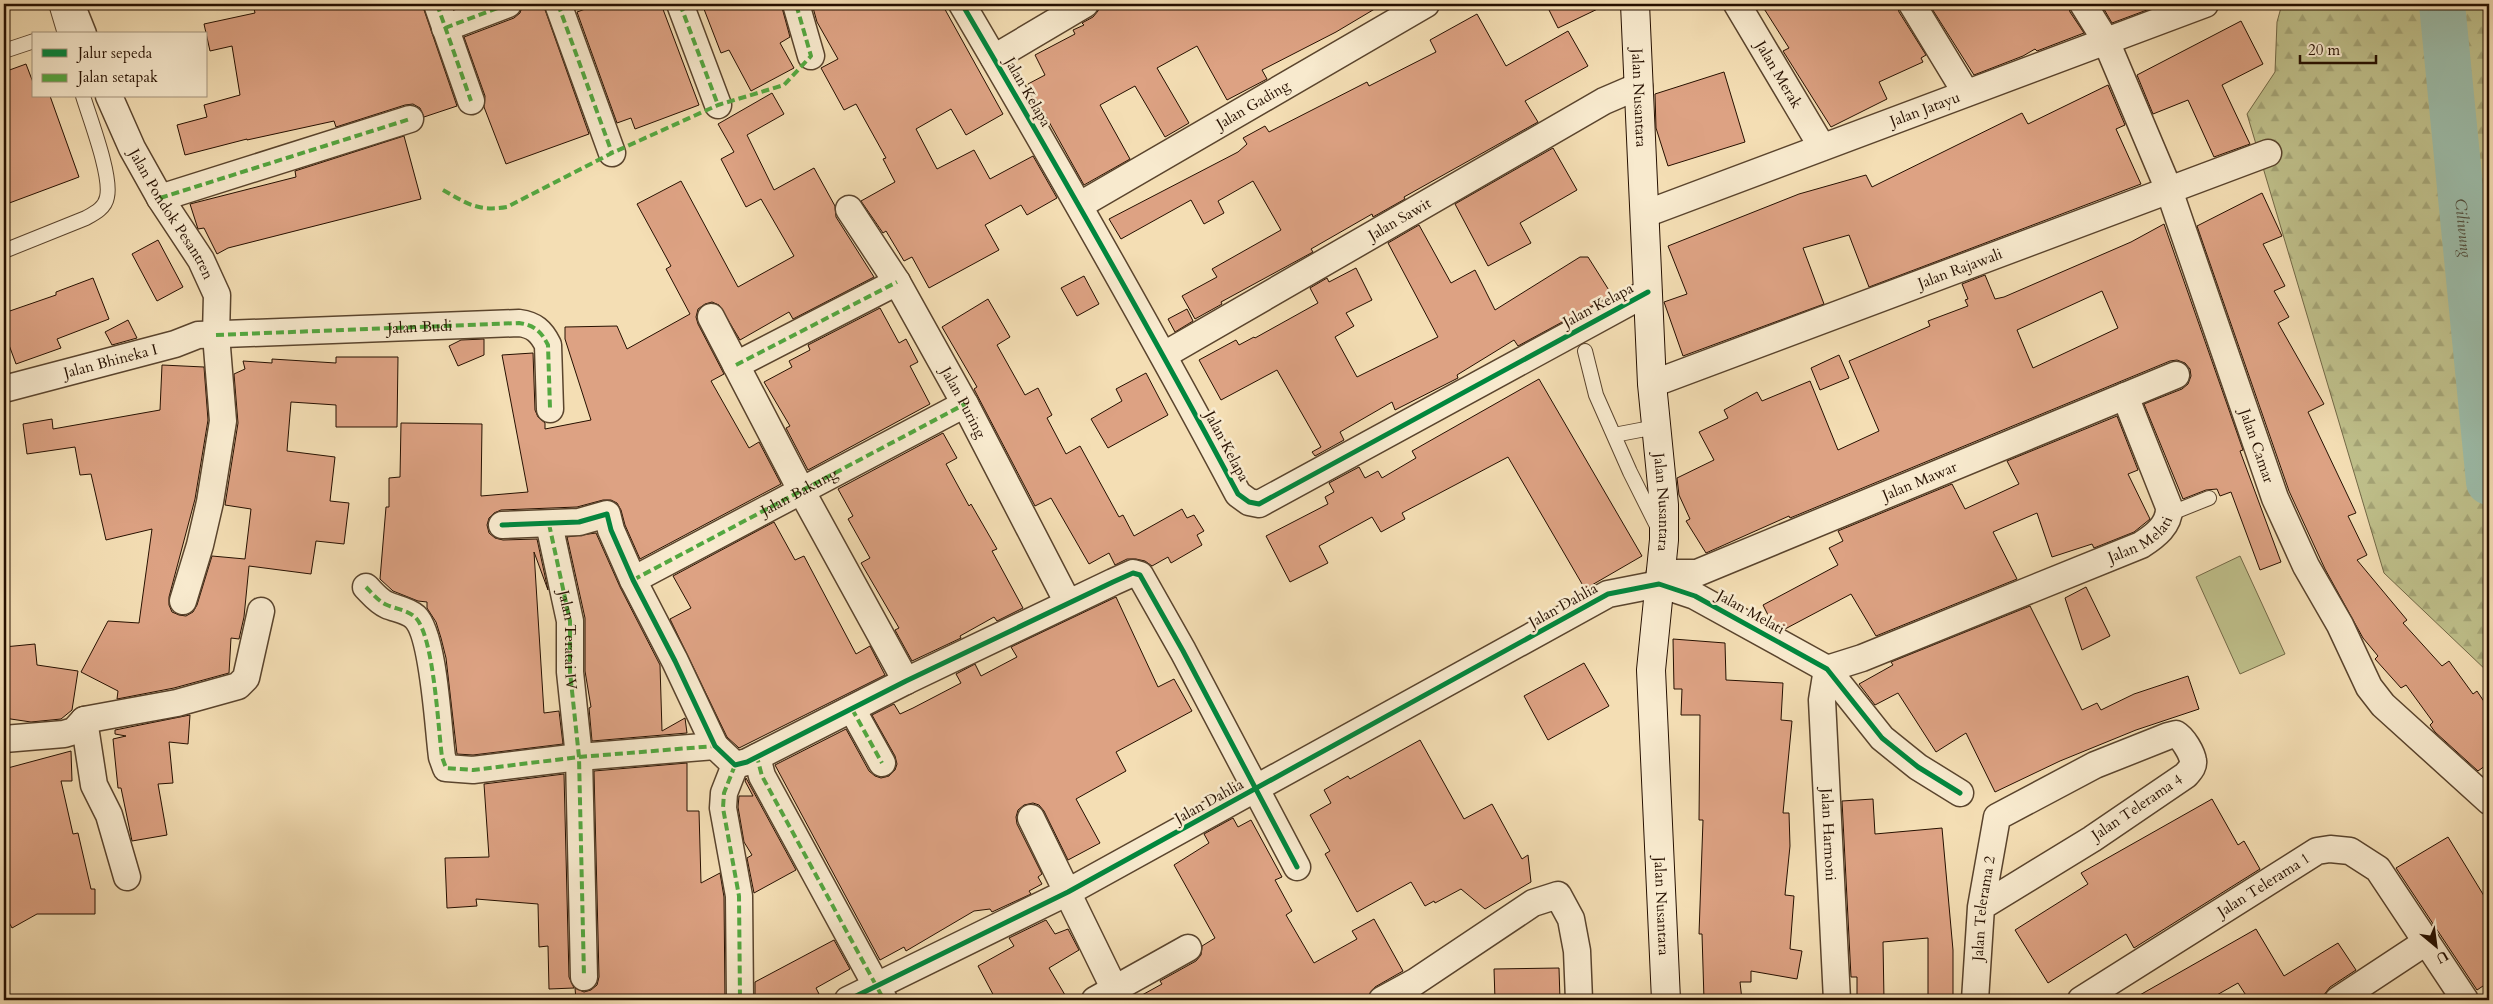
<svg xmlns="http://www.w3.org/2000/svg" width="2493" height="1004" font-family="Cardo,serif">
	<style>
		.forest { fill: url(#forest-firs); stroke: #726846 }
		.pitch { fill: #bfc08b; stroke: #726846 }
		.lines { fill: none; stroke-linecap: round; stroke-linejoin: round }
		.river { stroke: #9cbca9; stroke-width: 46 }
		.building { fill: #dda283; stroke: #261000; fill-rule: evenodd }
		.lane-casing { stroke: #5a442d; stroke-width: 16 }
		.street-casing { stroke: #5a442d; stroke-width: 29 }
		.secondary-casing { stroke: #261000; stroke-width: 30 }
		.lane { stroke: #f8eace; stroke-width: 14 }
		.street { stroke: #f8eace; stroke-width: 26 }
		.secondary { stroke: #f8eace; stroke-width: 28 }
		.quiet { stroke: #53a840; stroke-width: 4; stroke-dasharray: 8 4; stroke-linecap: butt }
		.cycleway-casing { stroke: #f8eace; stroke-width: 8 }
		.cycleway { stroke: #00873e; stroke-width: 5 }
		.labels { text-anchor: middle; stroke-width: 5; stroke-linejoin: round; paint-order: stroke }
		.street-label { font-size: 15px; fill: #261000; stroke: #f8eace }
		.water-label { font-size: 16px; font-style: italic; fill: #4f4c3b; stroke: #f8eace }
	</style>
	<defs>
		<pattern id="forest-firs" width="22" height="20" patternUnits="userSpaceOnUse" patternTransform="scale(1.25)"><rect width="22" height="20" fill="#bfc08b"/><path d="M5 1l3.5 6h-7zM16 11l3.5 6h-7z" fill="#a4a476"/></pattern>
	</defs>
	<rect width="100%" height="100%" fill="#f4deb4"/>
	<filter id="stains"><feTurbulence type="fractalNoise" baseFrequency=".004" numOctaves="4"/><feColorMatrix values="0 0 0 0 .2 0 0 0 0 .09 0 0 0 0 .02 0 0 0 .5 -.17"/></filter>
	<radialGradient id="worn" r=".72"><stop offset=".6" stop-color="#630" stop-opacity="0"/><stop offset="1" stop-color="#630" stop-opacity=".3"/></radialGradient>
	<!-- forest -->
	<path class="forest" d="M2282 4H2489V673L2384 573 2247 114 2275 72 2277 22Z"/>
	<!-- pitch -->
	<path class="pitch" d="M2240 556 2285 654 2240 674 2196 577Z"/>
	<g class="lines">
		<!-- river -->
		<path class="river" id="s1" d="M2442 4 2489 482"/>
	</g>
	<!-- building -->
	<path class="building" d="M253 4H422L457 106 424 117 420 108 413 104 405 105 336 127 334 121 247 140V139L185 155 177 125 207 117 204 105 240 95 232 46 210 51 204 24 255 13Z
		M523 4H543L589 134 506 164 484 107 485 96 464 37 514 18 520 13Z
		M599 4H661L699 105 635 129 631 118 617 123 577 12Z
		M702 4H781L790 37 780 43 794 68 751 91 729 50 721 53Z
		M812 4H942L1003 114 966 135 951 109 916 129 937 169 974 150 990 179 1033 156 1057 198 1027 215 1021 205 985 225 999 250 929 288 912 257 904 261 886 231 883 233 861 201 895 182 883 159 886 158 856 104 844 110 821 68 838 59 817 22Z
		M1100 4H1383L1336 32 1262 70 1267 79 1227 100 1197 46 1157 68 1189 123 1165 137 1135 86 1100 105 1130 159 1084 185 1028 84 1045 75 1035 55 1075 34 1073 30 1084 25 1082 23 1093 17 1098 11Z
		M1546 4H1608L1558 28Z
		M1761 4H1897L1899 12 1926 55 1921 58 1923 62 1879 82 1887 99 1831 127 1783 51 1789 48Z
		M1929 4H2068L2070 12 2084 33 2037 51 2035 49 2023 56 1974 75Z
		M2101 4H2163L2112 23Z
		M1477 14 1506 66 1568 31 1588 66 1525 101 1538 122 1404 197 1405 199 1373 217 1372 214 1311 249 1313 252 1221 302 1222 304 1195 319 1182 296 1217 277 1212 269 1281 230 1253 181 1218 201 1224 213 1204 224 1191 200 1121 239 1109 219 1238 152 1247 144 1243 138 1265 126 1269 132 1367 82 1369 86 1436 52 1430 40Z
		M2241 21 2263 64 2222 85 2250 144 2214 157 2188 100 2153 114 2137 75Z
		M26 64 34 85V96H50L79 177 4 205V72Z
		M1724 72 1745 142 1668 166 1656 128 1655 94Z
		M2108 85 2125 125 2116 129 2141 184 1869 287 1849 235 1803 248 1824 304 1683 356 1664 302 1687 294 1668 246 1799 194 1866 175 1872 187 2022 113 2028 124Z
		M772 93 784 114 747 135 774 190 814 168 835 206 836 217 874 277 793 319 789 312 740 340 719 305 712 302 705 304 698 309 696 317 698 324 724 374 711 381 749 448 759 442 781 484 640 559 625 525 621 510 617 503 611 500H603L577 507 501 510 494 513 489 518 487 525 489 533 495 538 503 540 537 539 548 590 534 552 544 713 559 711 563 744 473 755 457 754 446 658 441 638 436 622 427 608V602L418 601 393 591 380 579 386 507H389V478L400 477 401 423 482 424 481 496 528 492 502 355 533 353 535 410 538 417 545 423V429L591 420 565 339V327L617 326 627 349 690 314 666 269 671 266 637 204 681 181 738 287 794 256 761 199 746 207 721 159 734 152 718 124Z
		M404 136 421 199 228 248 217 254 204 228 198 229 190 204 296 177 295 171Z
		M1553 148 1577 190 1520 223 1531 243 1488 266 1455 204Z
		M2262 193 2282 236 2263 244 2285 286 2274 291 2289 317 2278 323 2324 404 2308 412 2356 513 2348 516 2367 555 2357 560 2407 620 2403 623 2442 666 2449 661 2473 694 2477 691 2489 709V763L2478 771 2435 732 2430 725 2433 722 2406 685 2401 688 2375 659 2378 656 2363 638 2325 569 2289 491 2197 226Z
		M2164 224 2243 450 2240 451 2281 562 2260 570 2231 492 2220 496 2217 489 2206 490 2183 499 2144 404 2182 389 2188 384 2191 376 2190 369 2185 363 2177 360 2170 361 1790 518 1789 516 1706 553 1686 521 1690 519 1679 495 1677 478 1714 460 1699 432 1728 418 1724 410 1757 392 1762 401 1810 381 1838 450 1879 431 1849 361 1930 326 1928 321 1968 306 1965 300 1968 299 1962 284 1985 275 1995 299 2004 297 2131 242ZM2102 291 2118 328 2033 368 2017 330Z
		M1419 225 1451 283 1475 270 1495 310 1580 257H1588L1612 295 1518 346 1514 340 1457 375 1458 378 1395 410 1392 402 1340 432 1344 440 1315 456 1312 452 1321 447 1277 370 1221 400 1199 360 1236 340 1239 345 1254 337 1255 338 1318 303 1310 288 1327 278 1329 282 1356 268 1372 300 1346 313 1354 326 1335 337 1357 377 1438 337 1388 243Z
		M158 240 183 287 157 301 132 254Z
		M1084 276 1099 304 1077 316 1061 288Z
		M93 278 109 319 57 339 61 348 16 364 9 345 4 347V313L56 295V292Z
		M988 299 1010 337 997 345 1025 395 1038 388 1052 415 1047 418 1066 454 1080 446 1119 517 1123 515 1134 536 1182 509 1187 518 1194 515 1204 531 1197 535 1202 545 1171 563 1168 557 1152 566 1145 561 1136 559H1127L1115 565 1109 553 1089 564 1051 498 1035 506 974 389 977 387 942 327Z
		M880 308 899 343 906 339 918 362 910 366 930 404 808 470 786 428 790 426 764 382 792 367 789 361 810 350 808 345Z
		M1187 309 1193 321 1175 332 1168 319Z
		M128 320 137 338 112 345 105 332Z
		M484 339V355L458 366 449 346 461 340Z
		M1839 355 1849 378 1820 390 1811 368Z
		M336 357H398L397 427H336V405L291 402 287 451 335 457 330 501 349 503 344 544 316 541 311 574 249 566 244 617 239 639 231 638 229 673 174 688 117 699 118 691 81 672 108 621 139 623 152 529 106 540 91 474 80 475 75 447 27 454 23 424 52 419 53 429 160 410 162 365 204 367 208 420 195 499 169 597V605L172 612 179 615 186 616 193 612 197 605 212 556 245 559 251 509 225 505 238 423 234 374 245 369 243 361 272 363V359L336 363Z
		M1146 373 1168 415 1108 448 1091 419 1122 401 1116 389Z
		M1539 379 1642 556 1585 589 1508 457 1402 513 1405 519 1381 532 1372 517 1319 546 1328 563 1290 582 1266 536 1328 504 1325 497 1334 492 1329 483 1359 467 1365 478 1378 471 1382 478 1416 458 1412 451Z
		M2117 416 2138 470 2128 474 2150 519 2134 532 2094 548 2092 544 2052 557 2037 513 1993 532 2017 579 1876 636 1851 594 1785 629 1771 621 1763 605 1838 565 1829 548 1843 541 1838 531 1952 484 1965 509 2019 484 2007 461Z
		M943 433 957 458 946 464 969 506 971 504 997 549 992 551 1023 608 997 621 994 617 960 636 961 638 912 661 895 630 899 628 861 563 870 558 848 519 853 516 838 489Z
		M774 522 795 560 804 556 856 654 870 646 885 675 739 748 727 737 670 619 691 608 673 576Z
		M596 533 620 587 660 665 662 731 685 718 687 733 592 741 589 708 591 707 585 671V618L567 537Z
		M2086 587 2110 636 2082 650 2065 598Z
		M1116 597 1158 687 1174 679 1192 711 1116 752 1126 771 1076 799 1100 843 1068 860 1044 811 1039 805 1033 803 1024 805 1018 810 1016 817 1017 824 1042 874 1038 877 1042 884 1029 891 1031 894 992 912 990 909 974 911 906 951 904 947 880 960 775 765 846 729 869 771 875 776 881 778 889 776 895 770 897 764 895 756 872 715 894 704 900 714 913 708 961 683 956 674 975 664 981 676 1017 657 1011 647Z
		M2030 606 2082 710 2097 703 2101 710 2134 694 2188 676 2199 709 2136 730 2060 761 1995 792 1966 733 1936 752 1898 693 1875 705 1859 684 1893 665 1891 662Z
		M1673 639 1725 643 1726 680 1783 683 1781 720 1792 721 1783 813H1789L1790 846 1785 895 1794 896 1790 949 1802 951 1797 979 1751 971V982H1740L1742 1000H1704L1702 934H1699L1703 820H1699L1700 715H1681L1682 689H1674Z
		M35 644 37 665 78 671 72 710 61 719 31 722 4 718V647Z
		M1584 663 1609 706 1548 740 1524 696Z
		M190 715 188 744 169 742 173 783 158 784 167 835 132 841 121 788H118L113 739 126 736 115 734V730Z
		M1420 740 1464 819 1492 804 1522 859 1528 855 1531 882 1485 909 1461 889 1435 903 1434 901 1425 906 1411 882 1357 912 1325 854 1330 851 1310 815 1331 803 1324 790 1348 776 1350 779Z
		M71 751 72 781H61L73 834 78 833 91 889H95V914H37L12 928 4 913V769Z
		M687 763V811H699L701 883 720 873 724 897 725 1000H576L575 988 584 992 591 990 597 985 599 977 594 771Z
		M564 774 569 977 574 988 549 989 548 946 539 947 538 904 476 899 477 906 447 908 445 858 489 857 484 784Z
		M746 778 796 870 754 893 747 858 752 855 744 842 738 807 739 796H753L745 781Z
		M1873 799 1875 834 1942 828 1953 950V1000H1928V938L1883 942 1884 1000H1857V977H1851L1842 801Z
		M2212 799 2238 845 2244 841 2260 869 2134 948 2126 934 2048 983 2015 930 2088 884 2081 873Z
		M1233 818 1238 827 1251 820 1282 877 1275 880 1292 911 1286 915 1314 963 1357 939 1352 931 1374 919 1403 971 1375 987 1368 997 1361 1000H1133L1162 984 1160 981 1196 961 1201 955 1202 946 1215 938 1174 865 1209 843 1204 834Z
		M2448 837 2489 904V982L2477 990 2396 868Z
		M1046 920 1055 934 1068 929 1079 950 1049 968 1068 1000H996L978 966 1014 946 1009 938Z
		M2256 929 2284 976 2338 943 2356 970 2330 987 2320 1000H2249L2238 983 2208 1000H2131Z
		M834 940 850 969 816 988 819 994 807 1000H755V982Z
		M1559 968 1560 1000H1495L1494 969Z"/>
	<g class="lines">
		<defs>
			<path id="lane" d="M56 4 65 34
				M4 51 34 41
				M4 251 86 218C95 213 105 208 107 197 112 176 90 119 83 96
				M1585 351 1596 395 1630 472 1658 528
				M1614 435 1656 427
				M2169 514 2209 498"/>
			<g id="street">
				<path d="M71 4 83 34"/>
				<path d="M437 4 471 101"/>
				<path d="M558 4 612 153"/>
				<path d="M680 4 718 105"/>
				<path d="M796 4 811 56"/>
				<path d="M962 4C1057 166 1150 328 1238 494L1249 502 1259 504 1648 292"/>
				<path id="s2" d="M1737 4 1822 147"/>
				<path d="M1912 4 1966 93"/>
				<path id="s3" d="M2083 4 2106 41 2169 190 2275 498 2306 566 2340 625 2369 687 2383 705 2489 801"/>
				<path d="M445 28 508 4"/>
				<path d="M994 58 1085 4"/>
				<path id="s4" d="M109 96 132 148 160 198 201 260 217 295 216 335 223 421 210 502 200 545 183 601"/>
				<path d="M160 198 410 119"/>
				<path id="s5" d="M1080 205 1426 4"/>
				<path id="s6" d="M849 209 897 282 965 404 1068 603"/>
				<path id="s7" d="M1645 214 2205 4"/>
				<path d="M711 317 801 490 906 681"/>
				<path id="s8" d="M1164 355 1604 101 1639 86"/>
				<path d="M736 365 897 282"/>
				<path id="s9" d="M1652 384 2268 153"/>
				<path id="s10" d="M4 389 175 344 198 335 519 323C534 325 541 331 548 345L550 409"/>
				<path d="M549 524 570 621V672L579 757 584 977"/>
				<path d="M502 525 579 522 607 514 611 530 633 580 675 661 715 746 735 765 747 762 906 681 1113 582 1133 573 1140 575 1183 651 1297 867"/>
				<path id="s11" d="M1660 573H1697L2176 375"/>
				<path id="s12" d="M633 580 965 404"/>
				<path d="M366 587C372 593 378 601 387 605 396 609 407 610 415 617 434 635 438 728 442 757L446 768 473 770 579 757 715 746"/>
				<path id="s13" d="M1827 669 1862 658 2141 545C2155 536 2170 525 2169 507L2125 396"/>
				<path id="s14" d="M1827 669 1822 700 1837 1000"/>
				<path d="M852 709 882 763"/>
				<path d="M84 720 94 785 109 815 127 877"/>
				<path d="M4 739 64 734 74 731 84 720 177 703 238 686 246 678 261 611"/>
				<path d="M757 757 762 776 884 1000"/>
				<path d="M735 765 724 793 723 808 739 896 740 1000"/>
				<path d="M1031 818 1114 988"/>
				<path d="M848 1000 1068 892 1608 594 1659 584 1695 596 1827 669 1882 738 1918 767 1960 793"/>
				<path d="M1095 1000 1188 948"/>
				<path d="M1382 1000 1415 982 1533 903 1558 895 1571 919 1577 951 1579 1000"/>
				<path id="s15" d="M1975 1000 1981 907 1997 817 2095 765 2168 736 2176 734C2183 738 2192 753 2193 761 2194 767 2189 771 2186 775L2092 839 1981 907"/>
				<path id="s16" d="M2081 1000 2317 851 2330 849 2350 851 2378 869 2465 1000"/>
				<path d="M2338 1000 2426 942"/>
			</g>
			<g id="secondary">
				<path id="s17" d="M1635 4 1652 384 1664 505V540L1651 670 1666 1000"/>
			</g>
		</defs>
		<!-- lane casing -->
		<use href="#lane" class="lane-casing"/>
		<!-- street casing -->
		<use href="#street" class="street-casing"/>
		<!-- secondary casing -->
		<use href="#secondary" class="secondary-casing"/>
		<!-- lane -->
		<use href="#lane" class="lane"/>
		<!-- street -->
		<use href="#street" class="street"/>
		<!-- secondary -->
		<use href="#secondary" class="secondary"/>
		<!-- quiet -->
		<g class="quiet">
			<path d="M437 4 471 101"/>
			<path d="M558 4 612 153"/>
			<path d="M680 4 718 105"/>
			<path d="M445 28 508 4"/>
			<path d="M443 190C466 203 478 212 507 207L612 153 718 105 784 85 811 56 796 4"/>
			<path d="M160 198 410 119"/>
			<path id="s18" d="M216 335 519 323C534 325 541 331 548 345L550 409"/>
			<path d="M736 365 897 282"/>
			<path id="s19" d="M549 524 570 621V672L579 757 584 977"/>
			<path d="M633 580 965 404"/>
			<path d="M366 587C372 593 378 601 387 605 396 609 407 610 415 617 434 635 438 728 442 757L446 768 473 770 579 757 715 746"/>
			<path d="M852 709 882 763"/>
			<path d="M755 758 757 757 762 776 884 1000"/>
			<path d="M735 765 724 793 723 808 739 896 740 1000"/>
		</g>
		<defs>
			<path id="cycleway" d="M962 4C1057 166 1150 328 1238 494L1249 502 1259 504 1648 292
				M502 525 579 522 607 514 611 530 633 580 675 661 715 746 735 765 747 762 906 681 1113 582 1133 573 1140 575 1183 651 1297 867
				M848 1000 1068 892 1608 594 1659 584 1695 596 1827 669 1882 738 1918 767 1960 793"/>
		</defs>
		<!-- cycleway casing -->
		<use href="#cycleway" class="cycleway-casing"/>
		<!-- cycleway -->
		<use href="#cycleway" class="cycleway"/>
	</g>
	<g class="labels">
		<!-- street labels -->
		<g class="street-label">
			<text dy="5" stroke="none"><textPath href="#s2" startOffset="82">Jalan Merak</textPath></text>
			<text transform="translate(1028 92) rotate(60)" y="5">Jalan Kelapa</text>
			<text dy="5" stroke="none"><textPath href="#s17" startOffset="94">Jalan Nusantara</textPath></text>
			<text dy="5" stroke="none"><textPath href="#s5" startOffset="200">Jalan Gading</textPath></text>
			<text dy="5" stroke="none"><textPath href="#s7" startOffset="299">Jalan Jatayu</textPath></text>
			<text dy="5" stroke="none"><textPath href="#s4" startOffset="134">Jalan Pondok Pesantren</textPath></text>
			<text dy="5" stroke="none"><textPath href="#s8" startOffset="272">Jalan Sawit</textPath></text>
			<text dy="5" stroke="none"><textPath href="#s9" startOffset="329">Jalan Rajawali</textPath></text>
			<text transform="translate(1598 305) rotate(-28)" y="5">Jalan Kelapa</text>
			<text dy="5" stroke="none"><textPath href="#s18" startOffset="204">Jalan Budi</textPath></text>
			<text dy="5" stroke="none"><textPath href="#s10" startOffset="110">Jalan Bhineka I</textPath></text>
			<text dy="5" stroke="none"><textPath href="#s6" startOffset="225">Jalan Puring</textPath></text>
			<text transform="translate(1227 446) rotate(62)" y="5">Jalan Kelapa</text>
			<text dy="5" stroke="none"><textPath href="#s3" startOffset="476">Jalan Camar</textPath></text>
			<text dy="5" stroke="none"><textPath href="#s11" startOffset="278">Jalan Mawar</textPath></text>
			<text dy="5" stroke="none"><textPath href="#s12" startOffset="188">Jalan Bakung</textPath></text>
			<text dy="5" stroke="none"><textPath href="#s17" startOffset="499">Jalan Nusantara</textPath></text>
			<text dy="5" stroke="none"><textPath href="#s13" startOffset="340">Jalan Melati</textPath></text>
			<text transform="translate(1563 605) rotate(-29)" y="5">Jalan Dahlia</text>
			<text transform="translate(1751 612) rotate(29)" y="5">Jalan Melati</text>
			<text dy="5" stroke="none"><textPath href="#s19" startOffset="118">Jalan Teratai IV</textPath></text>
			<text transform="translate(1209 801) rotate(-29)" y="5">Jalan Dahlia</text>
			<text transform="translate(2137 807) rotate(-34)" y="5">Jalan Telerama 4</text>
			<text dy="5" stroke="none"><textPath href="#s14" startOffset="166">Jalan Harmoni</textPath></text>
			<text dy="5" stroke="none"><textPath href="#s16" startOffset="216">Jalan Telerama 1</textPath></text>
			<text dy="5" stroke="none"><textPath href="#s17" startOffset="904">Jalan Nusantara</textPath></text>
			<text dy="5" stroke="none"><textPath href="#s15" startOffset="92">Jalan Telerama 2</textPath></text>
		</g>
		<!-- water labels -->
		<g class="water-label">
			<text dy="6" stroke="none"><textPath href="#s1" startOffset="225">Ciliwung</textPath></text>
		</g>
	</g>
	<!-- margin -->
	<rect width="2493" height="1004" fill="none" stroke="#f4deb4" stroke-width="20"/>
	<rect x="5" y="5" width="2483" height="994" fill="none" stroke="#261000" stroke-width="2.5"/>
	<rect x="10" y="10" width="2473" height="984" fill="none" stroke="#261000"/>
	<!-- legend -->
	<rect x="32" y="32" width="175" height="65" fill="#f8eace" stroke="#a4937c"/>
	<rect x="42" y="49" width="25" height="8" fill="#00873e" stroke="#a4937c"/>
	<text x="78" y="58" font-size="15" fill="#261000">Jalur sepeda</text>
	<rect x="42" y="74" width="25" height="8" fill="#53a840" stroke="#a4937c"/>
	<text x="78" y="82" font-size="15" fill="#261000">Jalan setapak</text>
	<!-- north arrow -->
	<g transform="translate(2436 946) rotate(151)" stroke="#f8eace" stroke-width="4" paint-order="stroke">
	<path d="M0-4L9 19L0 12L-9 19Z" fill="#261000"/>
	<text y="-8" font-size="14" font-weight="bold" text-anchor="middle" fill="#261000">U</text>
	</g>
	<!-- scale -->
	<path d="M2300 55v8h76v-8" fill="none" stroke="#261000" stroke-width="2.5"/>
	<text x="2308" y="55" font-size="15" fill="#261000" stroke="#f8eace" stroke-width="4" paint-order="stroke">20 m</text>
	<rect width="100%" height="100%" filter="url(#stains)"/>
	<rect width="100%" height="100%" fill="url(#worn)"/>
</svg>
